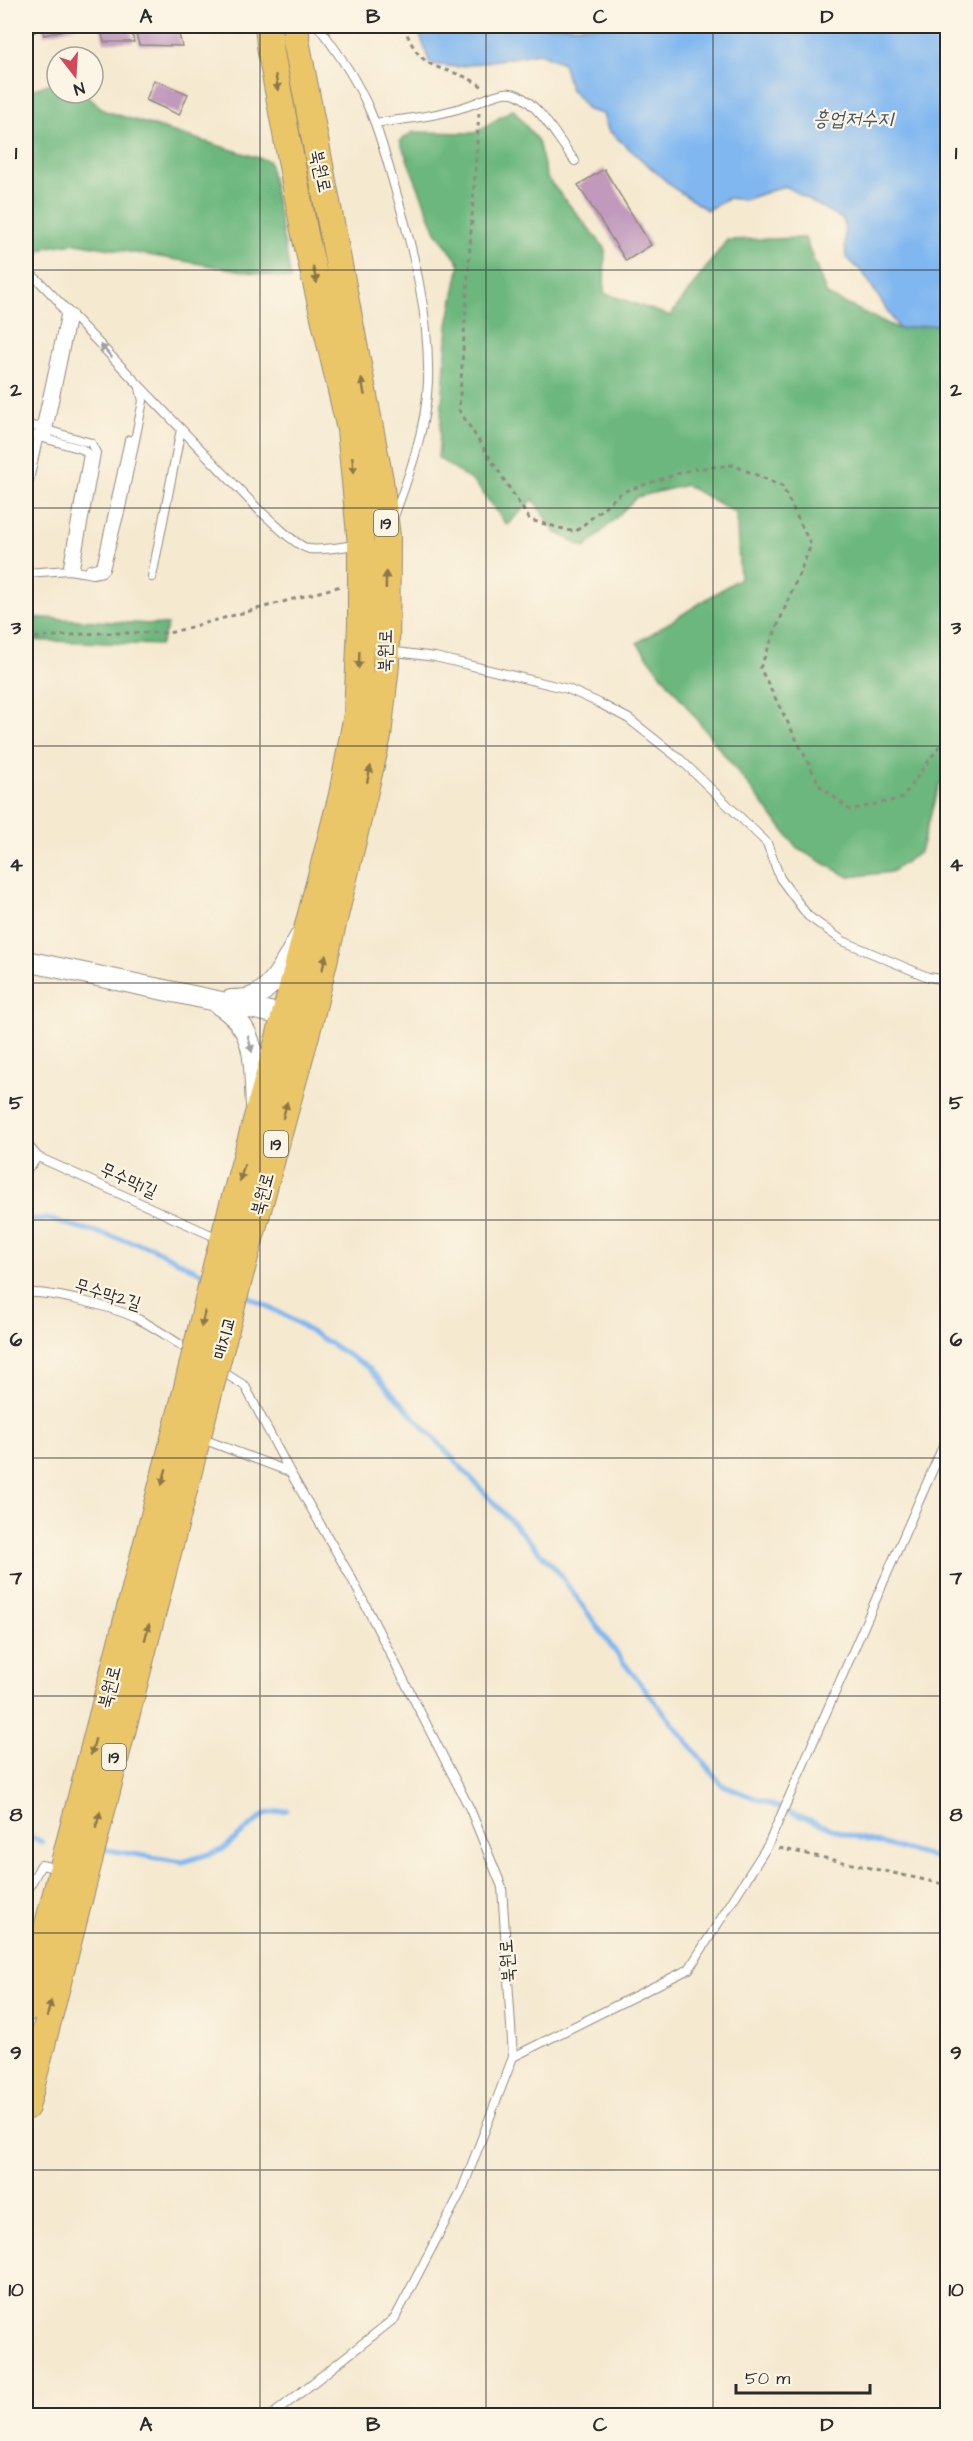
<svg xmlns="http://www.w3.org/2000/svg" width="973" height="2441" font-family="'Architects Daughter','Poor Story',sans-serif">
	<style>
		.forest { fill: #6cb77e; stroke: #4c7154; stroke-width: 1.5 }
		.water { fill: #80b7f0; stroke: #56718e; stroke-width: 1.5 }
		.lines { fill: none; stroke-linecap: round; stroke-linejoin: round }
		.stream { stroke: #80b7f0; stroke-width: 5 }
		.building { fill: #c099bd }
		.service-casing { stroke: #908a7e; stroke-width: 10 }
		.tertiary-casing { stroke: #908a7e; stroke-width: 22 }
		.primary-casing { stroke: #908a7e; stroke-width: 28 }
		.path { stroke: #908a7e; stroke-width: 3; stroke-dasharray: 4.5 4.5; stroke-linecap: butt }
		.service { stroke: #fff; stroke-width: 8 }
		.tertiary { stroke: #fff; stroke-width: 20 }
		.primary { stroke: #ebc669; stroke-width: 26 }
		.primary-bridge-casing { stroke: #908a7e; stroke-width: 28; stroke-linecap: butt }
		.primary-bridge { stroke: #ebc669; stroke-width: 26 }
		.oneway { fill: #8b784a }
		.oneway2 { fill: #a0a0a0 }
		.grid { fill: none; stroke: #2b2b2b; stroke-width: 1.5; stroke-opacity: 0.55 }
		.labels { text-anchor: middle; stroke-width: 4.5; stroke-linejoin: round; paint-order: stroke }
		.shield { fill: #fcf5e5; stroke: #6a6863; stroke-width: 1.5 }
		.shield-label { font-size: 16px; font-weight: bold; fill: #2b2b2b }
		.street-label { font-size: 18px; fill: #2b2b2b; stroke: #fcf5e5 }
		.water-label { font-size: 20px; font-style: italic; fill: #456; stroke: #fcf5e5 }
		.neatline { fill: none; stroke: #2b2b2b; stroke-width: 2 }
		.grid-label { font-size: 20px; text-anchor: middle; font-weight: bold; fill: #2b2b2b }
	</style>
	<rect width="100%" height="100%" fill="#fcf5e5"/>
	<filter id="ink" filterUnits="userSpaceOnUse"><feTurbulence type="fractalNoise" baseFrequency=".0167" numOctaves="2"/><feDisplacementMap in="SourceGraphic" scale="12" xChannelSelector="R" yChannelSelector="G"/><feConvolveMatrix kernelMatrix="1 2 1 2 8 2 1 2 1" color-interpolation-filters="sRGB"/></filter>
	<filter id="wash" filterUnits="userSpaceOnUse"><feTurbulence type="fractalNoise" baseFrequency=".008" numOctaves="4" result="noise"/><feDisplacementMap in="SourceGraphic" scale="24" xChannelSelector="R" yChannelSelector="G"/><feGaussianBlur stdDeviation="1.35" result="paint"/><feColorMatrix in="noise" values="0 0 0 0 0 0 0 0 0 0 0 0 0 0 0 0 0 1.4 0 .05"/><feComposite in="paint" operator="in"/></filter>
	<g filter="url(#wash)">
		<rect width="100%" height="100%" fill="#f5e9d0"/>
		<!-- forest -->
		<path class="forest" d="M57 81V93H84L105 111 269 161 291 279 76 243 48 247 26 259V92Z
			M513 109 538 141 547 178 605 248 604 293 670 316 727 240 805 238 827 295 899 329 947 323V779L939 785 920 852 891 872 849 877 798 849 637 643 740 578 736 513 686 485 637 497 585 548 555 532 533 499 507 525 476 484 438 458 448 325 460 264 436 232 400 141 413 132 475 133Z
			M26 617 168 625 160 645 26 640Z"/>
		<!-- water -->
		<path class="water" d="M417 26H947V323L899 329 864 274 846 257 844 220 785 186 744 200 728 198 707 210 675 189 608 130 603 114 588 110 570 88 563 63 539 53 457 67 430 64Z"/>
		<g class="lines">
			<!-- stream -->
			<path class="stream" d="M26 1219H48L150 1247 205 1275
				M243 1294 286 1316 369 1368 559 1573 620 1658 722 1785 845 1834 948 1861
				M26 1834 42 1842
				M101 1849 183 1862 222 1850 265 1814 287 1810"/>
		</g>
		<g id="blocks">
			<!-- building -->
			<path class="building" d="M26 26H33L35 32 26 34Z
				M42 26H79L44 35Z
				M100 26H130L134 42H104Z
				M134 26H177L182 46 139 45Z
				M154 80 188 94 179 115 146 100Z
				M604 169 651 245 626 261 578 185Z"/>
		</g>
	</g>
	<g filter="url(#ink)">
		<use href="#blocks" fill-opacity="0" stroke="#908a7e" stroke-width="1.5"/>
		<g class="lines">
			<defs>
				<path id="service" d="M318 26C338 52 357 80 370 111 380 134 387 160 394 185 413 249 430 315 428 382 426 429 409 476 393 519
					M375 123C409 119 446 115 478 102 490 97 506 89 518 95 542 108 558 140 575 161
					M26 277 32 275 40 282 260 511C273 521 294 545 309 549 320 551 345 546 357 545
					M26 424 91 443 96 453 75 567
					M26 433 82 449 88 454 68 566
					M47 435 72 314
					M26 494 65 316 64 311 60 305
					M90 569 98 567 102 563 129 440
					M26 573 69 570 93 574 102 572 105 569 121 508 143 401 140 388
					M152 577 181 429
					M389 651 435 657 568 689 599 703 629 719 681 760 767 843 780 878 808 916 843 941 928 977 948 980
					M26 1143 38 1157 220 1239
					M26 1171 38 1157
					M26 1293C49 1291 118 1308 140 1320 158 1329 175 1342 192 1352
					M218 1369 245 1386 290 1472 352 1579 470 1809 502 1887 513 2057 462 2190 395 2318 271 2416
					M200 1438 290 1472
					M26 1893 41 1865 60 1869
					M513 2057 689 1969 768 1845 948 1435"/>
				<path id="tertiary" d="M26 961 298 1018
					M231 1000C237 1000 244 1000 250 998 275 990 287 958 300 937
					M218 1004C259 1029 253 1063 256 1105"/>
				<path id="primary" d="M217 1262 276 1049 342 795 357 714 361 624V545L350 429 305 235 271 53 268 26
					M242 1268 310 1020 378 736 386 665 387 537 380 480 296 40V26
					M26 2009 184 1400
					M26 2107 205 1408"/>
			</defs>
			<!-- service casing -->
			<use href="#service" class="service-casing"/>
			<!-- tertiary casing -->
			<use href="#tertiary" class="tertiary-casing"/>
			<!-- primary casing -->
			<use href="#primary" class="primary-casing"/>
			<!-- path -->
			<path class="path" d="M404 26C423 80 446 61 483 87
				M479 113 459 410 530 520 575 532 622 492 692 469 733 465 782 486 811 545 760 668 820 786 850 810 902 798 948 734
				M26 638 100 633H169L341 586
				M779 1848 948 1885"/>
			<!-- service -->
			<use href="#service" class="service"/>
			<!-- tertiary -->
			<use href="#tertiary" class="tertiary"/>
			<!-- primary -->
			<use href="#primary" class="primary"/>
			<defs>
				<path id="primary-bridge" d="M184 1400 217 1262
					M205 1408 242 1268"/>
			</defs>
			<!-- primary-bridge casing -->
			<use href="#primary-bridge" class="primary-bridge-casing"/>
			<!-- primary-bridge -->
			<use href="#primary-bridge" class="primary-bridge"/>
		</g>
		<!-- one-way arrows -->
		<defs><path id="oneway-solid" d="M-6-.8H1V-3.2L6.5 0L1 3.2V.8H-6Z" transform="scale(1.5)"/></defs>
		<g class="oneway">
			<use href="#oneway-solid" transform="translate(277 83) rotate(79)"/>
			<use href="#oneway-solid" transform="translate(315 275) rotate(76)"/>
			<use href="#oneway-solid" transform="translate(363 387) rotate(-101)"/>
			<use href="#oneway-solid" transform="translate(353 465) rotate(85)"/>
			<use href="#oneway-solid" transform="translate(386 580) rotate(-89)"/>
			<use href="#oneway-solid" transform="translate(359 660) rotate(93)"/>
			<use href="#oneway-solid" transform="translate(369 774) rotate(-77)"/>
			<use href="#oneway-solid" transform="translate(324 963) rotate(-76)"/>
			<use href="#oneway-solid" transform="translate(285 1110) rotate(-75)"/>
			<use href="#oneway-solid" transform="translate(242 1173) rotate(105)"/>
			<use href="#oneway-solid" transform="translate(203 1319) rotate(103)"/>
			<use href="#oneway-solid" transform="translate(164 1477) rotate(105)"/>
			<use href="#oneway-solid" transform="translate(147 1632) rotate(-75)"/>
			<use href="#oneway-solid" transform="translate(93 1747) rotate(105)"/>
			<use href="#oneway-solid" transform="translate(98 1820) rotate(-75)"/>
			<use href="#oneway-solid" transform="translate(49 2009) rotate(-76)"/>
		</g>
		<g class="oneway2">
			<use href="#oneway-solid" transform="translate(106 351) rotate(-133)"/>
			<use href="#oneway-solid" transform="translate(250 1044) rotate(76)"/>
		</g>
	</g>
	<!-- grid -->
	<path class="grid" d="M260 26V2416M486 26V2416M713 26V2416M26 270H948M26 508H948M26 746H948M26 983H948M26 1220H948M26 1458H948M26 1696H948M26 1933H948M26 2170H948"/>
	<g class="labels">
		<!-- shield labels -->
		<g class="shield">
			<rect x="374" y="510" width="24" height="26" rx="4.5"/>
			<rect x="264" y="1131" width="24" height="26" rx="4.5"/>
			<rect x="102" y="1744" width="24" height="26" rx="4.5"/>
		</g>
		<g class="shield-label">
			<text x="386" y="529">19</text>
			<text x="276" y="1150">19</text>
			<text x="114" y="1763">19</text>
		</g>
		<!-- street labels -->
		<g class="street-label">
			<text transform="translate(321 171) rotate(78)" y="6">북원로</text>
			<text transform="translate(385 651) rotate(-89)" y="6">북원로</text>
			<text transform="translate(129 1180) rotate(24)" y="6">무수막1길</text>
			<text transform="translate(262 1194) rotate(-75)" y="6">북원로</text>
			<text transform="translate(108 1294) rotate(17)" y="6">무수막2길</text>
			<text transform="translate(224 1338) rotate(-75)" y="6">매지교</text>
			<text transform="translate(109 1687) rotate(-75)" y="6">북원로</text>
			<text transform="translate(507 1961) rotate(-94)" y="6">북원로</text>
		</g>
		<!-- water labels -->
		<g class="water-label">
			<text x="853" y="125">흥업저수지</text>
		</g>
	</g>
	<!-- margin -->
	<rect width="973" height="2441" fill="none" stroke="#fcf5e5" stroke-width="66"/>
	<!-- north arrow -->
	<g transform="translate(75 75) rotate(163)"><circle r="28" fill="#fcf5e5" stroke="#a8a49b" stroke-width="1.5"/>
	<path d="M0-4.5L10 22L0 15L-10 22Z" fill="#d1495b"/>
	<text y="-9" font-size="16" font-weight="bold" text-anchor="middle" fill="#2b2b2b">N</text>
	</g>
	<!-- scale -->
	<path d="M736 2384v9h134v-9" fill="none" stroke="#2b2b2b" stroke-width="3"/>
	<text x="745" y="2384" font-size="18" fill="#2b2b2b" stroke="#fcf5e5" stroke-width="4.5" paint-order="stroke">50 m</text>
	<rect x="33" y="33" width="907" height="2375" class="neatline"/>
	<g class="grid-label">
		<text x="146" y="23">A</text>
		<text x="373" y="23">B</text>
		<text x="600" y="23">C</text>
		<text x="827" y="23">D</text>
		<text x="16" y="159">1</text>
		<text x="956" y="159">1</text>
		<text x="16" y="396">2</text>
		<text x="956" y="396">2</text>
		<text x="16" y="634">3</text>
		<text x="956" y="634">3</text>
		<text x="16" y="871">4</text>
		<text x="956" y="871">4</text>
		<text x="16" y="1109">5</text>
		<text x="956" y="1109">5</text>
		<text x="16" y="1346">6</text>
		<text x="956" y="1346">6</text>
		<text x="16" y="1584">7</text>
		<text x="956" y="1584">7</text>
		<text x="16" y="1821">8</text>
		<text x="956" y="1821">8</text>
		<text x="16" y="2059">9</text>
		<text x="956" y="2059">9</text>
		<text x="16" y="2296">10</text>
		<text x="956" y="2296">10</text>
		<text x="146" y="2431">A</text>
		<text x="373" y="2431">B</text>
		<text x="600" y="2431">C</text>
		<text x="827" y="2431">D</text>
	</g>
</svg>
